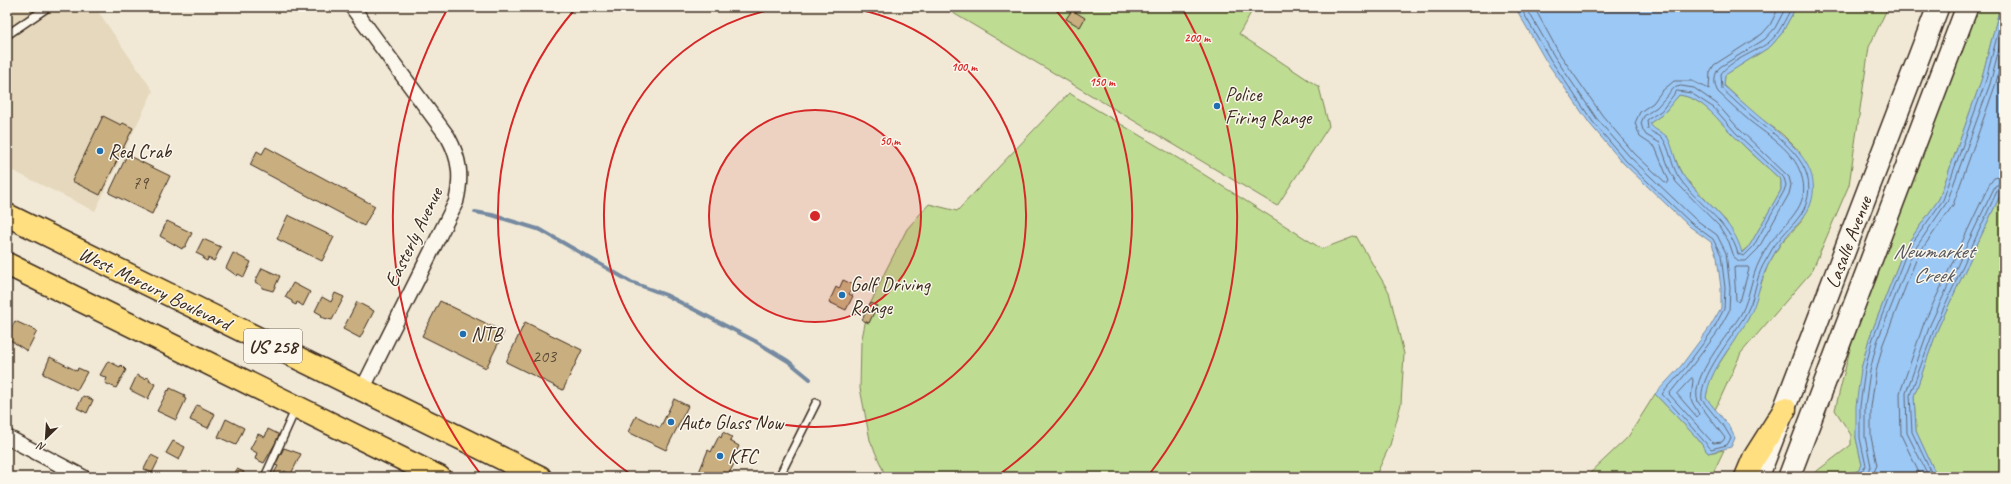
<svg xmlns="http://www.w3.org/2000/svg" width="2011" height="484" font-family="Caveat,sans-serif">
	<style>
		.built { fill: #e5d8bc }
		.green { fill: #bfdc93; stroke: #7d8358 }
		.water { fill: #9cc8f6; stroke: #7589a0; fill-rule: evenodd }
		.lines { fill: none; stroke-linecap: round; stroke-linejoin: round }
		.shore { stroke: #626974; stroke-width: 1 }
		.stream { stroke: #7589a0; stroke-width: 4 }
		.building { fill: #c9af80; stroke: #3b2a1e }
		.service-casing { stroke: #3b2a1e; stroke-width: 10 }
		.minor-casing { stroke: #3b2a1e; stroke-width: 17 }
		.secondary-casing { stroke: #3b2a1e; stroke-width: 24 }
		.primary-casing { stroke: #3b2a1e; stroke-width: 25 }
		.service { stroke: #fbf7ec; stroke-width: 7 }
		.minor { stroke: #fbf7ec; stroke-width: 14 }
		.secondary { stroke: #fbf7ec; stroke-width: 21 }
		.primary { stroke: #ffdf80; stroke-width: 22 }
		.ring { fill: none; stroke: #d62828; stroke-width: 2 }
		.poi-dot { fill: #1f6fb2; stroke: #fbf7ec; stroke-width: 1.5 }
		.labels { text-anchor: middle; stroke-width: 3; stroke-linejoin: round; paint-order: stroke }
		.number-label { font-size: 18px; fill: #5e4b36 }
		.shield { fill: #fbf7ec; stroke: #75685c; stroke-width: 1 }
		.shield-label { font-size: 19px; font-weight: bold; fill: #3b2a1e }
		.poi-label { font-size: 20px; fill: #3b2a1e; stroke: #fbf7ec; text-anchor: start }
		.street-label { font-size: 20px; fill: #3b2a1e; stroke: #fbf7ec }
		.water-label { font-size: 21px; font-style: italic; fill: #58595f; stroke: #fbf7ec }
		.centre { fill: #d62828; stroke: #fbf7ec; stroke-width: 2 }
		.ring-label { font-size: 12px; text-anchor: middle; font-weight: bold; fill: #d62828; stroke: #fbf7ec; stroke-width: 3; stroke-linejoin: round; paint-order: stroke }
	</style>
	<rect width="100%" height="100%" fill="#f1e9d6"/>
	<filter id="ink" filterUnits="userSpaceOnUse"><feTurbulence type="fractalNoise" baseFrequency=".025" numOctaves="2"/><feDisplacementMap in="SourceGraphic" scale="8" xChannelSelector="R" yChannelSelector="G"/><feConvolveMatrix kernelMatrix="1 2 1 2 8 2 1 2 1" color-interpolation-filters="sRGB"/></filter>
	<g filter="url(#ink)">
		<!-- built -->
		<path class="built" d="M7 7H95L153 91 95 211 7 168Z"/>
		<!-- green -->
		<path class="green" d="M943 7H1254L1239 34 1319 87 1329 126 1277 206Z
			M1796 7H1888L1869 47 1849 185 1812 271 1741 353 1715 410 1706 398 1708 385 1715 370 1748 319 1768 265 1781 243 1801 222 1810 205 1813 185 1799 151 1782 134 1756 115 1724 85 1725 75 1771 46 1782 33Z
			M1979 7H2000L1981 81 1939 199 1905 247 1869 339 1861 369 1856 438 1862 465 1858 471 1823 477H1809L1851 445V435L1835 410 1854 333Z
			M1069 93 1184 162 1322 249 1356 236 1389 292 1404 354 1401 404 1390 445 1375 477H886L870 440 860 388 861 343 868 309 885 272 907 229 929 204 957 211Z
			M1679 95C1703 98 1717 119 1733 135 1748 151 1765 165 1781 180V190L1750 245 1741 253 1726 221 1684 177 1679 168 1668 139 1652 127 1650 123 1663 114Z
			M2004 187V477H1943L1934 470 1916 431 1914 396 1938 328Z
			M1655 394 1697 438 1708 453 1724 450 1711 477H1586L1628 437Z"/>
		<!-- water -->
		<path class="water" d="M1515 7H1796L1782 33 1771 46 1725 75 1724 86C1735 95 1745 105 1756 114 1782 137 1826 163 1810 206 1803 222 1790 230 1780 244 1776 250 1772 258 1768 265 1759 282 1758 302 1748 319 1734 345 1710 367 1706 398L1729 426 1735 438 1731 447 1708 453 1697 438 1655 394 1681 366 1710 327 1721 308V288L1717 257 1711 242 1689 226 1623 163 1590 124 1546 61ZM1679 95C1704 98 1718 121 1735 137 1750 152 1766 166 1781 180V190L1750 245 1742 253C1734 221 1705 203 1685 178 1675 167 1675 151 1668 138 1663 131 1653 131 1650 123L1663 114Z
			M2000 7H2004V187L1938 328 1914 396 1916 431 1934 470 1943 477H1823L1858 471 1862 465 1856 438V406L1861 369 1869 339 1905 247 1939 199 1981 81Z"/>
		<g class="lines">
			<!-- shore -->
			<path class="shore" d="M1520 7 1550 59 1593 122 1626 161 1691 223 1713 239 1721 255 1725 288 1724 309 1713 330 1685 368 1662 394 1711 449 1727 445 1731 438 1725 428 1702 400C1699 381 1721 352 1731 337 1738 326 1746 316 1751 303 1756 289 1757 274 1766 260 1770 254 1773 246 1779 240 1788 228 1801 219 1806 204 1820 163 1779 139 1753 117 1742 108 1732 98 1722 89L1721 74C1728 62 1755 52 1768 43 1779 35 1785 19 1792 7
				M1526 7 1554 56 1597 119 1630 157 1695 219 1717 235 1726 253 1730 288 1729 311 1717 333 1688 371 1669 394 1713 443 1722 442 1725 438 1698 402C1689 377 1729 335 1741 314 1750 297 1751 277 1760 260 1764 252 1769 243 1775 237 1791 217 1811 203 1801 174 1793 150 1770 137 1751 122 1740 113 1729 102 1718 92 1713 84 1714 73 1720 67L1765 39 1775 28 1786 7
				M1534 7 1559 53 1602 115 1634 153 1667 184 1669 181 1655 147 1640 137 1635 123 1640 112 1653 103 1662 91 1674 81H1692L1709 89 1710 72 1714 65 1762 34 1770 25 1779 7
				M1681 86 1694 88 1717 104 1739 129 1789 177 1791 185 1789 194 1758 249 1746 261H1739L1734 257 1729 242 1719 226 1676 182 1670 171 1660 143 1646 135 1643 130 1641 123 1644 116 1657 107 1674 88Z
				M1677 91 1691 93 1714 108 1736 133 1784 178 1786 185 1784 191 1753 247 1744 256 1738 254C1729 221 1699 206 1680 179 1672 168 1671 154 1665 142 1662 135 1653 134 1648 129L1647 120 1661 111Z
				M1737 267H1748L1749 269 1741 298 1738 302 1736 300 1734 268Z
				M1692 378 1693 380 1691 400 1699 414 1697 417 1677 394Z
				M1841 477 1859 474 1866 466 1860 438V406L1865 370 1872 341 1908 249 1943 200 1985 83 2004 9
				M1864 477 1871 466 1865 437V406L1870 371 1877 342 1913 252 1947 202 1990 84 2004 29
				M1872 477 1877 465 1871 437V407L1876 372 1883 344 1918 255 1953 205 1995 86 2004 53
				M1921 477 1901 435 1900 393 1924 323 1989 185 1994 178 2004 176
				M1929 477 1907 433 1906 393 1930 325 1972 234 1995 186 2004 182
				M1937 477 1931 472 1912 432 1910 395 1935 327 1998 189 2004 187"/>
			<!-- stream -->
			<path class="stream" d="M475 212 492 215 541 230 631 282 666 295 755 341 788 361 810 379"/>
		</g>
		<!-- building -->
		<path class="building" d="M1072 10 1085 18 1080 27 1066 19Z
			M103 116 121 125 123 123 133 128 100 195 72 181Z
			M266 147 375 206 364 226 250 165 257 151 262 154Z
			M127 155 170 176 152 214 109 193Z
			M288 215 334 237 322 261 277 239Z
			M167 221 192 233 185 247H183L182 249 160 236Z
			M203 239 221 247 214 261 208 258 207 261 203 259 204 257 196 253Z
			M233 253 251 262 244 277 238 274 237 276 226 268Z
			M262 268 280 276 273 291 262 288V286L255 282Z
			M843 280 854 285 849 294 853 296 846 310 829 302 836 287 839 289Z
			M293 283 310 292 303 306 297 302 296 305 292 303V301L285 297Z
			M335 293 344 297 332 320 320 317 322 315 315 311 322 297 331 302Z
			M440 301 504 332 486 368 422 336Z
			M357 302 374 311 360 338 343 329Z
			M870 303 877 306 869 323 862 320Z
			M15 321 37 331 27 351 7 338Z
			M525 322 582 350 563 390 506 362Z
			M50 357 77 371 78 368 87 372 77 390 43 374Z
			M108 361 120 367 121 365 126 370 116 388 105 383 107 378 100 375Z
			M137 375 145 379 147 377 150 379 149 381 155 384 148 399 130 390Z
			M170 388 185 395 184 398 186 399 176 420 157 411 168 390 169 391Z
			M83 396 93 400 87 413 77 408Z
			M674 399 688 406 666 450 628 432 636 416 660 428Z
			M197 405 215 414 208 428 190 420Z
			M226 419 244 428 236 445 218 437Z
			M268 429 280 435 264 463 255 459 257 453 250 449 258 434 265 437Z
			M723 432 732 437 730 441 739 446 732 461 735 462 727 477H697L708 450 711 452 719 436 721 438Z
			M173 441 185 447 179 460 166 453Z
			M284 448 301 454 291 474 284 471 281 476 274 473 278 466 275 465Z
			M151 455 159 459 152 473 144 469Z
			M237 469 244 472 242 477H233Z"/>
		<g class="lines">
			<defs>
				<path id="service" d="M7 35 48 7
					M265 477 296 408
					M779 477 816 403"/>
				<path id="minor" d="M352 7 448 137C460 159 462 177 456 202L362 390
					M7 437 83 477"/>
				<path id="secondary" d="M1758 477 1938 7
					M1789 477 1967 7"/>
				<path id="primary" d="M7 215 540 477
					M7 264 439 477
					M1746 477 1754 458 1785 409"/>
			</defs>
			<!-- service casing -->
			<use href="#service" class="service-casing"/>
			<!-- minor casing -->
			<use href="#minor" class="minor-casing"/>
			<!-- secondary casing -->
			<use href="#secondary" class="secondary-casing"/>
			<!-- primary casing -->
			<use href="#primary" class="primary-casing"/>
			<!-- service -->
			<use href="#service" class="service"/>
			<!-- minor -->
			<use href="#minor" class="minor"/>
			<!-- secondary -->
			<use href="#secondary" class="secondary"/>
			<!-- primary -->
			<use href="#primary" class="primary"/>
		</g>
	</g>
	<!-- distance rings -->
	<circle cx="815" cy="216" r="106" fill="#d62828" fill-opacity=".12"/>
	<g class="ring">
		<circle cx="815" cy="216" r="106"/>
		<path d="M844 7A211 211 0 1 1 786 7"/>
		<path d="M633 476A317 317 0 0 1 576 8M1054 8A317 317 0 0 1 997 476"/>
		<path d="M482 476A422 422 0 0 1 448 8M1182 8A422 422 0 0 1 1148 476"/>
	</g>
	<!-- markers -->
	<g class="poi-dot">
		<circle cx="1217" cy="106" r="4"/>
		<circle cx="100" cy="151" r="4"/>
		<circle cx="842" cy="295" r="4"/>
		<circle cx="463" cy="334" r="4"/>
		<circle cx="671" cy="422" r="4"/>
		<circle cx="720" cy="456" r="4"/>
	</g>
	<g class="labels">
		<!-- number labels -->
		<g class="number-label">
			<text x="140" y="189">79</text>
			<text x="544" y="362">203</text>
		</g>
		<!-- shield labels -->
		<rect class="shield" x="244" y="329" width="58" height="34" rx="3"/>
		<g class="shield-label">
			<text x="273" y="353">US 258</text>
		</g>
		<!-- poi labels -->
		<g class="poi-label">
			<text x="1225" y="101">Police<tspan x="1225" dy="23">Firing Range</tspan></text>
			<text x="108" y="158">Red Crab</text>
			<text x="850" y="291">Golf Driving<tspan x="850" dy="23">Range</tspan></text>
			<text x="471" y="341">NTB</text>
			<text x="679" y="429">Auto Glass Now</text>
			<text x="728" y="463">KFC</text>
		</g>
		<!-- street labels -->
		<g class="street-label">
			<text transform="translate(413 237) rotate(-64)" y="7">Easterly Avenue</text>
			<text transform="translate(1848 242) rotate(-69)" y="7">Lasalle Avenue</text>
			<text transform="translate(155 288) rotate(26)" y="7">West Mercury Boulevard</text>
		</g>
		<!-- water labels -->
		<g class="water-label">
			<text x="1933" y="258">Newmarket<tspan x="1933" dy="24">Creek</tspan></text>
		</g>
	</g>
	<circle cx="815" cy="216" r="6" class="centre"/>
	<g class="ring-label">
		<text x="1197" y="42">200 m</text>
		<text x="964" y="71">100 m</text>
		<text x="1102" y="86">150 m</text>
		<text x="890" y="145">50 m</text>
	</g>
	<!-- margin -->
	<rect width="2011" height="484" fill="none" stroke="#fbf7ec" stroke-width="24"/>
	<rect x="12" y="12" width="1987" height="460" fill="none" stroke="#3b2a1e" stroke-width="1.5" filter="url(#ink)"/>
	<!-- north arrow -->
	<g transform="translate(46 438) rotate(205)" stroke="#fbf7ec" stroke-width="3" paint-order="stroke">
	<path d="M0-3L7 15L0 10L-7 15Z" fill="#3b2a1e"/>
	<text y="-6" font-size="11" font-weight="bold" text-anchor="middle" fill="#3b2a1e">N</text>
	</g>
</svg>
